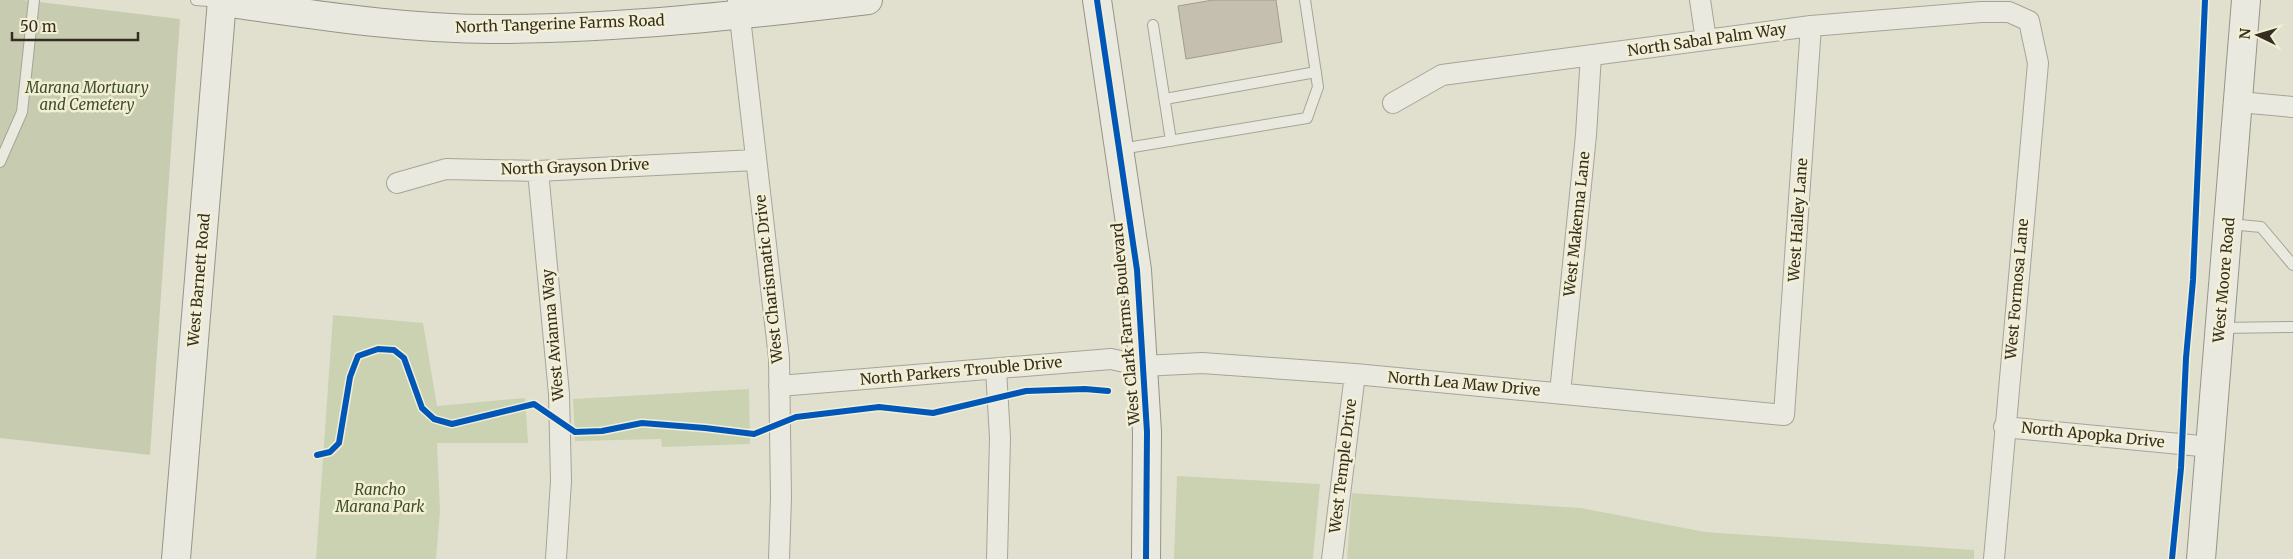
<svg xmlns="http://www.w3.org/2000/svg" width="2293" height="559" font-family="Merriweather,serif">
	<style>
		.green { fill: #cbd2b2 }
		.cemetery { fill: #c7ccb1 }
		.building { fill: #c4bfaf; stroke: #a19c8e }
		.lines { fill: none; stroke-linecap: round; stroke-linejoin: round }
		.lane-casing { stroke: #a7a497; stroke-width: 12 }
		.street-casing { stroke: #a7a497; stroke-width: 22 }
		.secondary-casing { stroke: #969487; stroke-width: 30 }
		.lane { stroke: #eae9df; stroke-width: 10 }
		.street { stroke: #eae9df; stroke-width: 20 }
		.secondary { stroke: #eae9df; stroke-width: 28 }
		.cycleway-casing { stroke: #f2efd5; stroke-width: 9 }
		.cycleway { stroke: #0057b8; stroke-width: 6 }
		.labels { text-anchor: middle; stroke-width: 5; stroke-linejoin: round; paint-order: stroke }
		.street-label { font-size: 15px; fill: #352e20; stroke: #f2efd5 }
		.park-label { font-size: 15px; font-style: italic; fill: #3e4f29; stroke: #f2efd5 }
	</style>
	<rect width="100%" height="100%" fill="#e1e0ce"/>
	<!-- green -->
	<path class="green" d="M333 315 423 323 437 406 525 398 528 443H437L440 511 436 559H316Z
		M749 389 750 444 662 447 661 439 575 441 573 399Z
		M1177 476 1320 484 1313 559H1174Z
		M1352 493 1581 508 1705 532 1974 550V559H1347Z"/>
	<!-- cemetery -->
	<path class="cemetery" d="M0 0H23L180 19 150 455 0 438Z"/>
	<!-- building -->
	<path class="building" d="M1213 0H1276L1282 42 1186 59 1178 6Z"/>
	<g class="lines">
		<defs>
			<path id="lane" d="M196 0 221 2
				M1153 25 1171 141
				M1165 99 1316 72
				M1121 149 1307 118 1318 87 1305 0
				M0 162 22 112 34 0
				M2229 224 2261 227 2293 265
				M2221 328 2293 327"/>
			<path id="street" d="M738 0 779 358 781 498 779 559
				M1700 0 1706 40
				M2239 102 2293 107
				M1393 103 1442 75 1811 26 1981 12H2009L2029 21 2038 63 1994 559
				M538 171 559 394 561 481 556 559
				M397 183 446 169 538 171 755 160
				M996 369 1000 438 997 559
				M779 386 1111 359 1143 366 1202 363 1355 374 1784 415 1811 26
				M1560 393 1586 135 1591 55
				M2004 427 2211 447
				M1332 559 1355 374"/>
			<path id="secondary" d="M1097 0 1137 270 1147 432 1146 559
				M222 2C311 14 401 29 492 29 617 29 744 15 868 0
				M176 559 222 0
				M2201 559 2246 0"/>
		</defs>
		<!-- lane casing -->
		<use href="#lane" class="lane-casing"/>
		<!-- street casing -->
		<use href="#street" class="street-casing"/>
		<!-- secondary casing -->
		<use href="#secondary" class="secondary-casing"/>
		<!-- lane -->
		<use href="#lane" class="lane"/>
		<!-- street -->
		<use href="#street" class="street"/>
		<!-- secondary -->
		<use href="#secondary" class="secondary"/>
		<defs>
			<path id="cycleway" d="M1097 0 1137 270 1147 432 1146 559
				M317 455 330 452 339 443 350 377 358 356 378 349 394 350 404 358 422 408 434 419 452 424 534 404 575 432 602 431 642 423 705 428 754 434 796 417 879 407 933 413 1026 391 1085 389 1108 391
				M2172 559 2181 468 2186 358 2193 280 2205 0"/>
		</defs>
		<!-- cycleway casing -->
		<use href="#cycleway" class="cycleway-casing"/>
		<!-- cycleway -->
		<use href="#cycleway" class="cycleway"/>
	</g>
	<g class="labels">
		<!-- street labels -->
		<g class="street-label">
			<text transform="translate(560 24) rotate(-2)" y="5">North Tangerine Farms Road</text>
			<text transform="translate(1707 40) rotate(-8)" y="5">North Sabal Palm Way</text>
			<text transform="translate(575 167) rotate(-2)" y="5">North Grayson Drive</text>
			<text transform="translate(1798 220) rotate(-86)" y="5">West Hailey Lane</text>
			<text transform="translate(1577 224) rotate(-84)" y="5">West Makenna Lane</text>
			<text transform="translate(769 279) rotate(-96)" y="5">West Charismatic Drive</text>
			<text transform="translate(199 280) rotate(-85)" y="5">West Barnett Road</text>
			<text transform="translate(2224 280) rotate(-85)" y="5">West Moore Road</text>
			<text transform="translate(2017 289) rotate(-85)" y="5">West Formosa Lane</text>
			<text transform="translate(1126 324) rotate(-95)" y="5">West Clark Farms Boulevard</text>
			<text transform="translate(553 335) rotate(-95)" y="5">West Avianna Way</text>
			<text transform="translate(961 371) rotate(-5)" y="5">North Parkers Trouble Drive</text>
			<text transform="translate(1464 384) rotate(5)" y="5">North Lea Maw Drive</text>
			<text transform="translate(2093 435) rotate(6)" y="5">North Apopka Drive</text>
			<text transform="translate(1343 466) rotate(-83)" y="5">West Temple Drive</text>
		</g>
		<!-- park labels -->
		<g class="park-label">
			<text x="87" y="93">Marana Mortuary<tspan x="87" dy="17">and Cemetery</tspan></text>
			<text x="380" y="495">Rancho<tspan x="380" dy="17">Marana Park</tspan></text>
		</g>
	</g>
	<!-- north arrow -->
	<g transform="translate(2258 35) rotate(275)" stroke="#f2efd5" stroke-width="4" paint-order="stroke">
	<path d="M0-4L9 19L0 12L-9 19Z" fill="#352e20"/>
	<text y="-8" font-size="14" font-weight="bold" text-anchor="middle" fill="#352e20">N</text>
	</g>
	<!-- scale -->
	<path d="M12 32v8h126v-8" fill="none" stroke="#352e20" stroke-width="2.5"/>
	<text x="20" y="32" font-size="15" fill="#352e20" stroke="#f2efd5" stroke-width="4" paint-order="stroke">50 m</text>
</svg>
